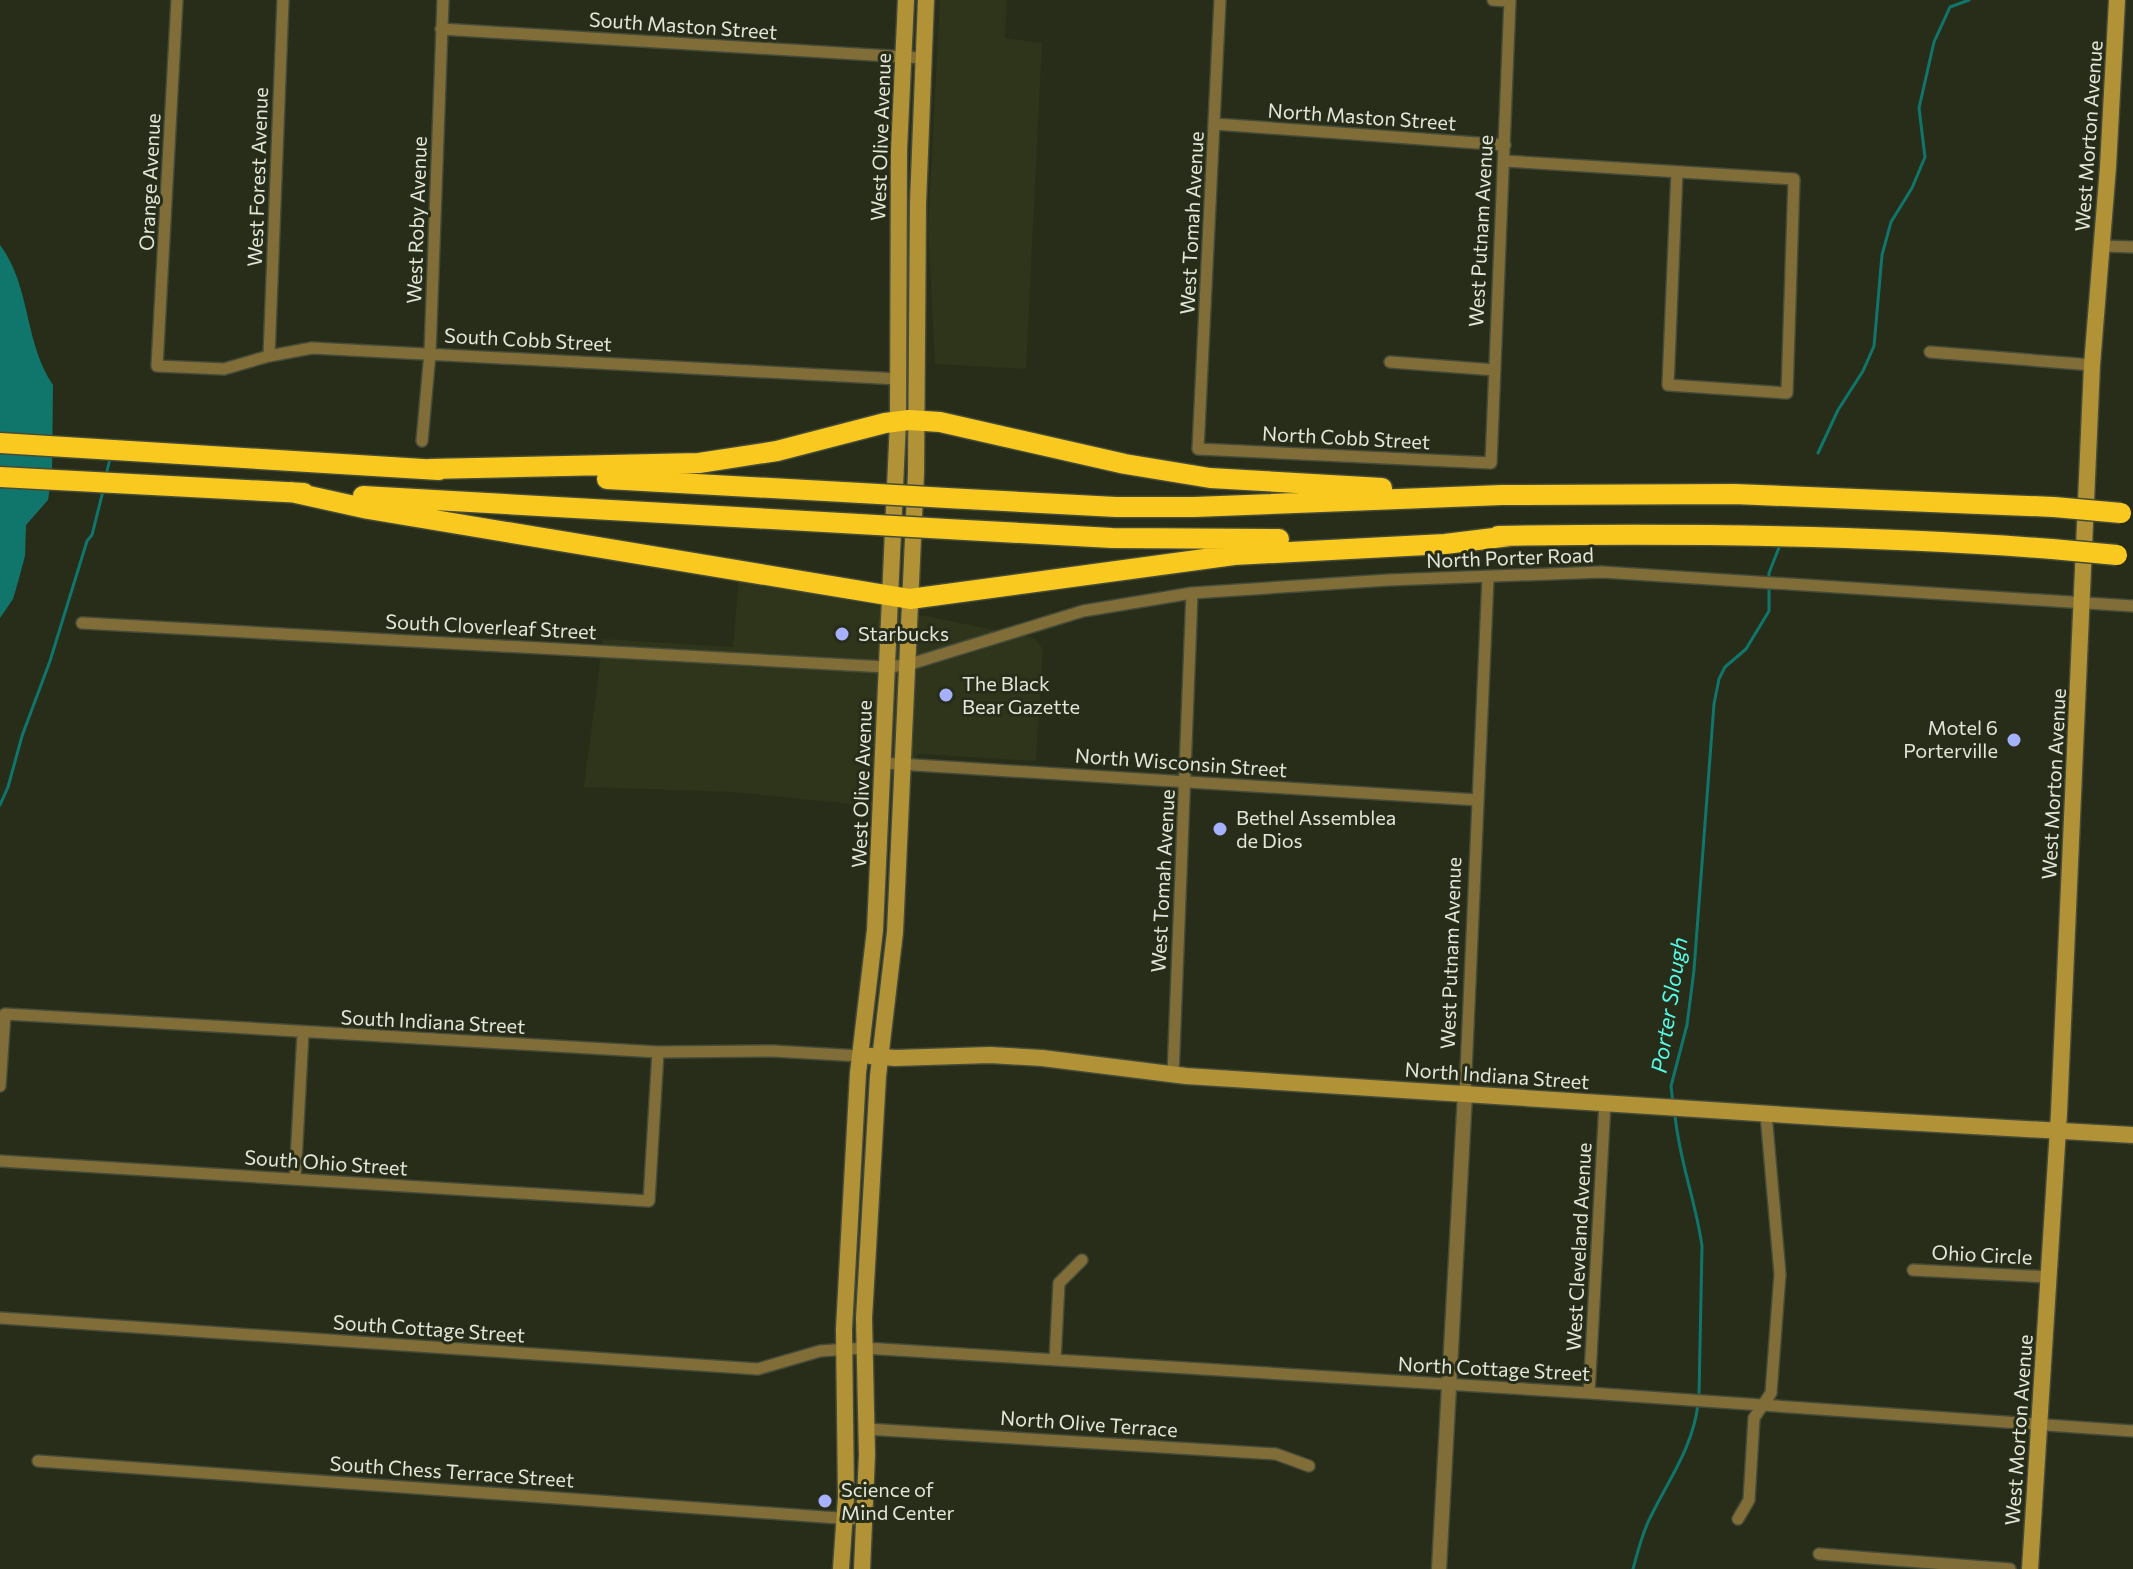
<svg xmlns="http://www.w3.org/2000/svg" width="2133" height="1569" font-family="Commissioner,sans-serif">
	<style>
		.built { fill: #2e351a }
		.water { fill: #10766b }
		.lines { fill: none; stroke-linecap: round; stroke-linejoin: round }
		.stream { stroke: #10766b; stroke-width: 3 }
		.minor-casing { stroke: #454b38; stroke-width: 14 }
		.tertiary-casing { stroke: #454b38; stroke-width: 17 }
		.secondary-casing { stroke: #454b38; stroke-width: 19 }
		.motorway-casing { stroke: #454b38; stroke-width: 23 }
		.minor { stroke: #806d38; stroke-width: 11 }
		.tertiary { stroke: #806d38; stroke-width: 14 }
		.secondary { stroke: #b19236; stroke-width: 16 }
		.motorway { stroke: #f9c920; stroke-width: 20 }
		.motorway-bridge-casing { stroke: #454b38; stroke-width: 23; stroke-linecap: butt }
		.motorway-bridge { stroke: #f9c920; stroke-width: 20 }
		.poi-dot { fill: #a5b1fc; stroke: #272d19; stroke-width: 3 }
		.labels { text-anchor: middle; stroke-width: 6; stroke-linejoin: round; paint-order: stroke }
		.street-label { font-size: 20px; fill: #e2e7da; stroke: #272d19 }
		.poi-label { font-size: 20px; fill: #e2e7da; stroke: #272d19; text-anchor: start }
		.water-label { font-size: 22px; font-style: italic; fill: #55fbe7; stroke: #272d19 }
	</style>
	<rect width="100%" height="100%" fill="#272d19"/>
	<!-- built -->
	<path class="built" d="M940 0H1007L1005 38 1042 43 1026 369 935 364 928 227Z
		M739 578 1034 638 1043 649 1036 761 918 754 871 806 733 792 584 787 603 639 733 647Z"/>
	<!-- water -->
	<path class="water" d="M0 245C31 286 24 343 53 385L52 473 48 500 26 525 25 556 18 582 13 599 0 618Z"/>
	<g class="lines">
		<!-- stream -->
		<path class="stream" d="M1818 453 1838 410 1863 371 1874 346 1882 255 1891 222 1912 188 1925 157 1919 108 1934 42 1950 7 1969 0
			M106 475 110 459
			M0 805 8 787 22 736 50 661 87 541 92 535 103 491
			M1673 1104 1671 1086 1687 1025 1694 970 1714 704 1719 679 1725 667 1746 649 1769 611V573L1780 545
			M1675 1115C1679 1160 1696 1202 1702 1246L1699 1396
			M1633 1569C1638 1551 1642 1533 1651 1516 1669 1479 1693 1447 1698 1404"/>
		<defs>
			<path id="minor" d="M177 0 157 366 224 369 269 356 312 348 899 379
				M1220 0 1198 449 1491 463 1510 0
				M1493 0 1510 1
				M441 29 923 58
				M1215 124 1505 145
				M1505 161 1794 179 1787 393 1668 385 1677 172
				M2101 246 2133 247
				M1930 352 2092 365
				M269 356 283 0
				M1390 362 1495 370
				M422 441 430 353 443 0
				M82 623 886 667 907 665 1083 611 1192 593 1388 580 1602 572 2133 606
				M883 763 1478 800
				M1173 1075 1192 593
				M0 1086 5 1014 658 1052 773 1051 860 1056
				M1465 1094 1488 578
				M0 1161 649 1201 658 1052
				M295 1179 303 1033
				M1913 1270 2049 1277
				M0 1318 758 1369 820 1351 864 1348 1589 1393 2133 1431
				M1055 1360 1059 1283 1082 1260
				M1589 1393 1605 1103
				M866 1429 1276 1454 1309 1466
				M38 1461 852 1519
				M1738 1519 1749 1500 1754 1418 1771 1393 1780 1274 1766 1114
				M1819 1554 2010 1569"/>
			<path id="tertiary" d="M1439 1569 1465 1094"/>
			<path id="secondary" d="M870 1056 895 1058 990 1055 1042 1058 1186 1076 1849 1119 2133 1135
				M841 1569 846 1497 844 1329 858 1073 875 930 898 421 899 150 906 0
				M862 1569 867 1455 864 1318 878 1076 895 932 916 473 918 203 926 0
				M2030 1569 2059 1113 2092 365 2108 167 2117 0"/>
			<path id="motorway" d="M0 443 439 470
				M429 469 699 463 777 451 885 423 909 420 940 422 1125 464 1210 478 1382 488
				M0 477 304 493
				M607 479 861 493
				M291 492 368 509 910 599 1234 555 1445 544 1510 536
				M363 496 859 524
				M947 498 1116 507H1194L1502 495 1734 494 2054 507
				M947 529 1112 538 1279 539
				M1498 536C1683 533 1868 535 2052 549"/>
		</defs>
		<!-- minor casing -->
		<use href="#minor" class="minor-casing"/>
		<!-- tertiary casing -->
		<use href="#tertiary" class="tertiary-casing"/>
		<!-- secondary casing -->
		<use href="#secondary" class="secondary-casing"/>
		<!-- motorway casing -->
		<use href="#motorway" class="motorway-casing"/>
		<!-- minor -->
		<use href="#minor" class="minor"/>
		<!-- tertiary -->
		<use href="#tertiary" class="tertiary"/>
		<!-- secondary -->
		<use href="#secondary" class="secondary"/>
		<!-- motorway -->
		<use href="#motorway" class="motorway"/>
		<defs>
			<path id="motorway-bridge" d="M861 493 947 498
				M2054 507 2121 513
				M859 524 947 529
				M2052 549 2117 555"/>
		</defs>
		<!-- motorway-bridge casing -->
		<use href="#motorway-bridge" class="motorway-bridge-casing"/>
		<!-- motorway-bridge -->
		<use href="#motorway-bridge" class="motorway-bridge"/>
	</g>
	<!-- markers -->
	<g class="poi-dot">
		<circle cx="842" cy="634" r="8"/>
		<circle cx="946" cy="695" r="8"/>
		<circle cx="2014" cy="740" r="8"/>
		<circle cx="1220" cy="829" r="8"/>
		<circle cx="825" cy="1501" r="8"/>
	</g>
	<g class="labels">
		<!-- street labels -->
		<g class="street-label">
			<text transform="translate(683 26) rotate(4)" y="7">South Maston Street</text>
			<text transform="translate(1362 117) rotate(4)" y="7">North Maston Street</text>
			<text transform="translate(2089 136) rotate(-86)" y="7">West Morton Avenue</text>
			<text transform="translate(881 137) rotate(-88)" y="7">West Olive Avenue</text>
			<text transform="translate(258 177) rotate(-88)" y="7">West Forest Avenue</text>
			<text transform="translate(150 182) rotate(-87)" y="7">Orange Avenue</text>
			<text transform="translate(417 220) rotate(-88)" y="7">West Roby Avenue</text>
			<text transform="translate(1192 223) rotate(-87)" y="7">West Tomah Avenue</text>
			<text transform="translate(1481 231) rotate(-87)" y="7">West Putnam Avenue</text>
			<text transform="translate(528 340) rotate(3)" y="7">South Cobb Street</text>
			<text transform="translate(1346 438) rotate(3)" y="7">North Cobb Street</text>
			<text transform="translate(1510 558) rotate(-2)" y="7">North Porter Road</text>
			<text transform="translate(491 627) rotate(3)" y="7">South Cloverleaf Street</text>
			<text transform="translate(1181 763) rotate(4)" y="7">North Wisconsin Street</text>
			<text transform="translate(862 784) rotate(-88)" y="7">West Olive Avenue</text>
			<text transform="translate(2054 784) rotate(-87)" y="7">West Morton Avenue</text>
			<text transform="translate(1163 881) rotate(-87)" y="7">West Tomah Avenue</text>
			<text transform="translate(1451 953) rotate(-88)" y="7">West Putnam Avenue</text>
			<text transform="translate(433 1022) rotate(3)" y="7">South Indiana Street</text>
			<text transform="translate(1497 1076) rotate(4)" y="7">North Indiana Street</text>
			<text transform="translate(326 1163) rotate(4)" y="7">South Ohio Street</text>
			<text transform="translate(1579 1247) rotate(-87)" y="7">West Cleveland Avenue</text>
			<text transform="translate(1982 1255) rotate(3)" y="7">Ohio Circle</text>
			<text transform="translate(429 1329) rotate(4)" y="7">South Cottage Street</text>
			<text transform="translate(1494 1369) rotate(3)" y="7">North Cottage Street</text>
			<text transform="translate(1089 1424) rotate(4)" y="7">North Olive Terrace</text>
			<text transform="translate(2019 1430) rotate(-86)" y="7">West Morton Avenue</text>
			<text transform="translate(452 1472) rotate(4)" y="7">South Chess Terrace Street</text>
		</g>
		<!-- poi labels -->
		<g class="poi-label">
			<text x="858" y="641">Starbucks</text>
			<text x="962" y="691">The Black<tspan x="962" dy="23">Bear Gazette</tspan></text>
			<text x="1998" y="735" text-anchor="end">Motel 6<tspan x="1998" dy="23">Porterville</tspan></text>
			<text x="1236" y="825">Bethel Assemblea<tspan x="1236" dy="23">de Dios</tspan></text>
			<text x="841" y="1497">Science of<tspan x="841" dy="23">Mind Center</tspan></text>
		</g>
		<!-- water labels -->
		<g class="water-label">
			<text transform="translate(1669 1005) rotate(-81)" y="8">Porter Slough</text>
		</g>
	</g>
</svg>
